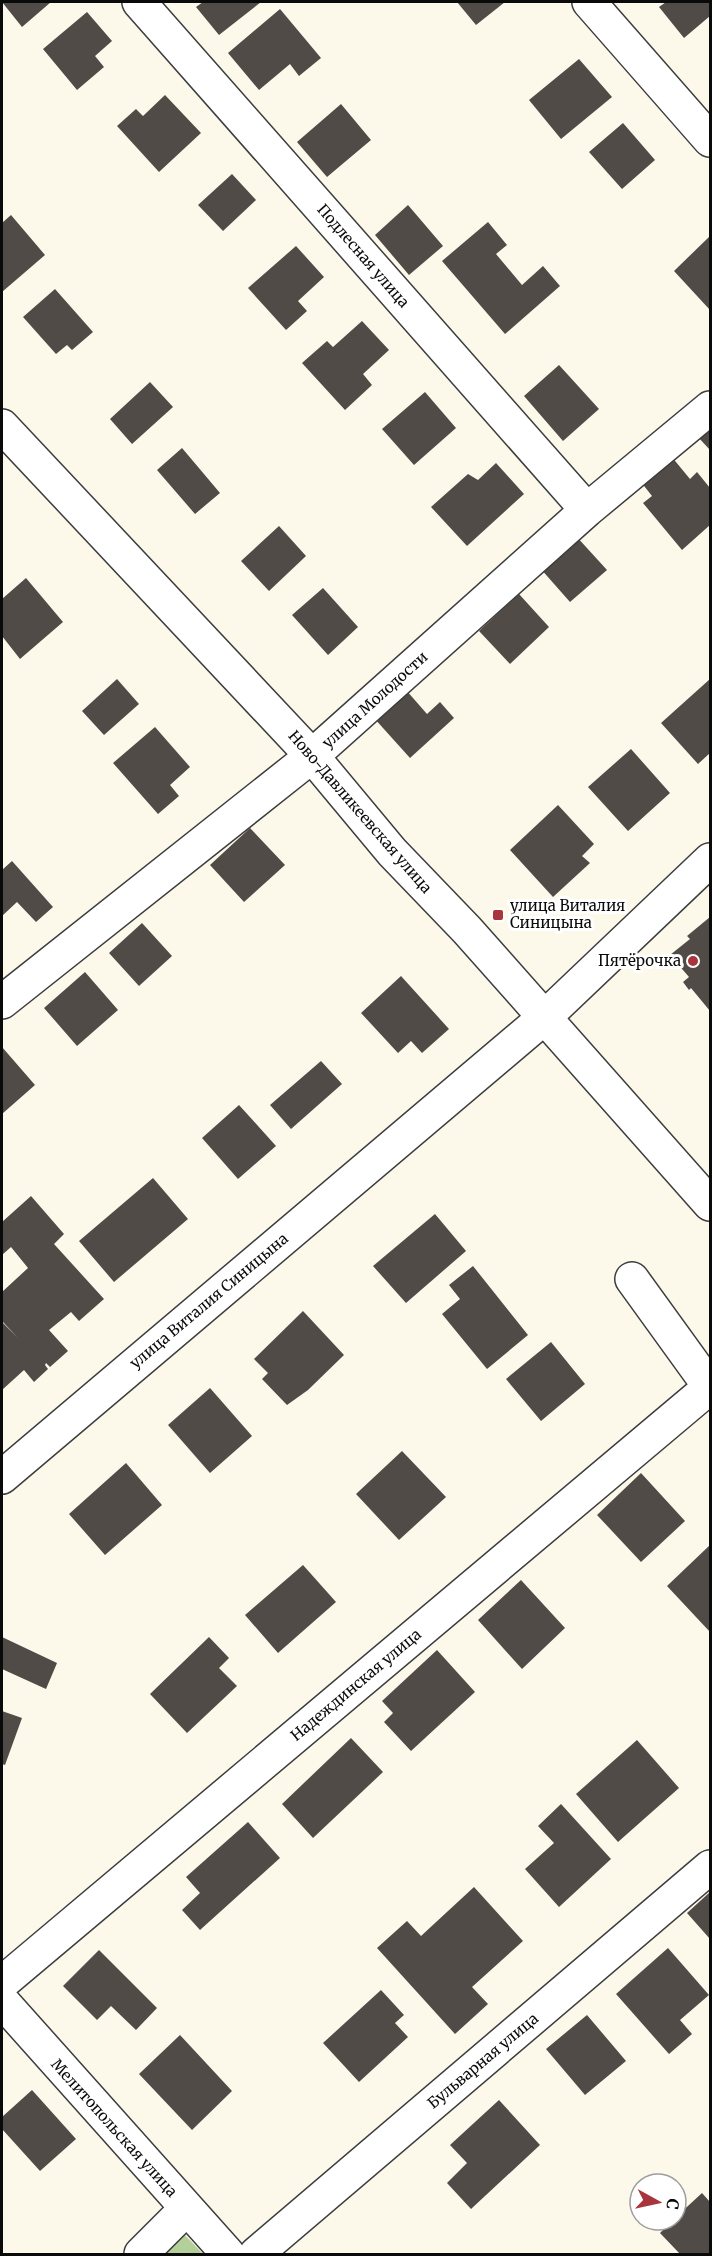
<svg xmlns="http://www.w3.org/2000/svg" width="712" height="2256" font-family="Merriweather,serif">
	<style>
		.forest { fill: #b3d09a }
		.building { fill: #514b48 }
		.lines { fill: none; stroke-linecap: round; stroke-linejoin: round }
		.minor-casing { stroke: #3d3d3d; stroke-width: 36 }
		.minor { stroke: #fff; stroke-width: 33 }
		.poi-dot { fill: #a7353b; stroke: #fff; stroke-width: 2 }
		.labels { text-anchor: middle; stroke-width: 6; stroke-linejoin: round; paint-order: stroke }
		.street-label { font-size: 15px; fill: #0a0a0a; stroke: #fff }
		.poi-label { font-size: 15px; fill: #0a0a0a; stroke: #fff; text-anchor: start }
	</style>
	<rect width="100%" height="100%" fill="#fcf8ea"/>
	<!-- forest -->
	<path class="forest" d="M183 2233 203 2254H161Z"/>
	<!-- building -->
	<path class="building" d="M2 2H51L22 27Z
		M203 2H261L219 35 196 7Z
		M457 2H505L476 25Z
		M666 2H710V16L684 38 659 7Z
		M280 9 321 58 299 76 290 64 259 90 228 53Z
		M87 12 112 41 95 56 104 67 77 90 43 49Z
		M579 59 612 97 561 139 529 100Z
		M165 95 201 133 159 172 117 126 136 109 143 116Z
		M341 104 371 140 327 177 297 142Z
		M623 123 655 160 622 189 589 152Z
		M232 174 256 200 223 231 198 205Z
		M408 205 443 246 409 275 375 235Z
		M11 215 45 255 2 292V223Z
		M488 222 507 245 496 254 522 285 543 266 560 286 505 334 442 261Z
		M710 236V310L674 271Z
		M296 246 324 277 298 301 307 311 286 330 248 288Z
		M55 289 93 332 72 350 67 345 56 354 23 317Z
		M362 321 389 350 363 374 372 385 345 410 302 363 327 341 333 347Z
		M559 365 599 409 563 441 524 396Z
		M150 382 173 407 132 444 110 419Z
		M425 392 456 428 414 465 382 429Z
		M710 426V450L698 437Z
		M182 448 220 493 195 514 157 470Z
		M671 456 690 479 697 472 710 488V525L682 550 643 503 652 496 641 482Z
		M496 463 524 494 467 546 431 507 468 474 478 480Z
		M279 526 306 556 269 591 241 561Z
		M576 536 607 570 570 602 540 568Z
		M26 578 63 622 20 659 2 636V599Z
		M323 588 358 627 328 655 292 615Z
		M519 594 549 627 510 664 479 631Z
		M117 679 139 704 104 735 82 711Z
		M710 679V753L698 764 661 723Z
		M406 690 427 714 440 702 454 718 410 758 374 718Z
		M155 727 190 767 170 785 179 796 158 814 113 763Z
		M631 749 670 793 628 831 588 787Z
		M558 805 594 844 582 856 590 863 553 897 510 850Z
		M250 828 285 865 244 902 210 865Z
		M12 861 53 907 36 922 17 902 2 916V870Z
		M710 917V1011L691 988 689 990 683 982 689 977 670 955 690 939 687 936Z
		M142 923 172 956 139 986 109 953Z
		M85 972 118 1010 77 1046 44 1008Z
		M401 976 449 1029 422 1053 411 1041 398 1053 361 1013Z
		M2 1047 35 1085 2 1114Z
		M321 1061 342 1084 291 1129 270 1105Z
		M239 1105 276 1146 238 1179 202 1138Z
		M153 1178 188 1219 114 1282 79 1241Z
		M31 1196 64 1234 54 1244 104 1299 79 1321 71 1312 49 1330 68 1351 50 1367 46 1363 45 1365 48 1369 34 1382 24 1370 2 1390V1322L17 1337 2 1321V1292L28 1268 11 1247 2 1255V1222Z
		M435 1214 466 1251 406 1303 373 1266Z
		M473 1266 528 1335 487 1369 442 1314 460 1299 449 1285Z
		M303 1311 344 1355 308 1390 287 1405 262 1379 268 1373 254 1359Z
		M551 1342 585 1384 541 1421 506 1379Z
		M210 1388 252 1436 210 1473 168 1425Z
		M402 1451 446 1497 399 1540 356 1494Z
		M126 1463 162 1505 105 1555 69 1514Z
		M641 1473 685 1521 641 1562 597 1515Z
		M710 1545V1632L667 1586Z
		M303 1565 336 1602 278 1653 245 1615Z
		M521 1580 565 1628 522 1669 478 1620Z
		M2 1637 57 1663 46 1689 2 1669Z
		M209 1637 229 1658 219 1668 237 1686 187 1733 150 1694Z
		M437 1650 475 1692 411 1751 384 1722 393 1713 382 1701Z
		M2 1711 22 1718 5 1765 2 1764Z
		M351 1738 383 1772 313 1838 282 1804Z
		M637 1740 679 1788 618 1842 576 1794Z
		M561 1804 611 1859 559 1907 525 1869 554 1843 538 1826Z
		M248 1822 280 1858 200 1930 182 1910 200 1893 186 1877Z
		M474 1887 523 1941 472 1987 488 2004 455 2034 377 1948 407 1921 421 1936Z
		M710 1892V1939L687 1913Z
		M668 1948 709 1995 680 2020 692 2034 669 2054 616 1994Z
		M99 1950 157 2008 136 2030 111 2006 97 2020 63 1986Z
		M381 1990 404 2015 395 2023 408 2037 359 2082 323 2043Z
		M587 2015 626 2061 585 2095 546 2049Z
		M180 2035 232 2091 192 2130 139 2074Z
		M32 2090 76 2139 40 2171 2 2129V2117Z
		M499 2100 540 2145 471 2209 447 2183 467 2163 450 2145Z
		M702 2193 710 2202V2254H680L660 2233 673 2220H676V2217Z"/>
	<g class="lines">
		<defs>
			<path id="minor" d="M139 2 587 510
				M589 2 710 140
				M2 426 312 756 392 852 467 930 710 1204
				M2 1002 312 756 587 510 710 408
				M632 1279 710 1387
				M2 1477 545 1017 710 860
				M2 1983 710 1387
				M2 2001 228 2254
				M141 2254 186 2209
				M256 2254 710 1867"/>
		</defs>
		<!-- minor casing -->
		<use href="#minor" class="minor-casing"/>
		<!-- minor -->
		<use href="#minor" class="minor"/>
	</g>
	<!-- markers -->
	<g class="poi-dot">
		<rect x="492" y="909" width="12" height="12" rx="3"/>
		<circle cx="693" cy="961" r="6"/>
	</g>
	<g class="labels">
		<!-- street labels -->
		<g class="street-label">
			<text transform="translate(363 256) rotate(49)" y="5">Подлесная улица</text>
			<text transform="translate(375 700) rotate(-42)" y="5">улица Молодости</text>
			<text transform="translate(360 812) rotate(49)" y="5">Ново-Давликеевская улица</text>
			<text transform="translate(209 1301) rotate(-40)" y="5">улица Виталия Синицына</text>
			<text transform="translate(356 1685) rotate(-40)" y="5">Надеждинская улица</text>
			<text transform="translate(483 2061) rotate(-40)" y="5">Бульварная улица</text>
			<text transform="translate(114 2128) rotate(48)" y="5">Мелитопольская улица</text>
		</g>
		<!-- poi labels -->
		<g class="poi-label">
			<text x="510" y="911">улица Виталия<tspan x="510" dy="17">Синицына</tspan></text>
			<text x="681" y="966" text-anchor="end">Пятёрочка</text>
		</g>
	</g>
	<!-- border -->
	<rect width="712" height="2256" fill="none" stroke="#0a0a0a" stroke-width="6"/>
	<!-- north arrow -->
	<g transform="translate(658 2202) rotate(98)"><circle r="28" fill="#ffffff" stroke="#9d9d9d" stroke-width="1.5"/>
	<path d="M0-4.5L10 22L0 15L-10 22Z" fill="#a7353b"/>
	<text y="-9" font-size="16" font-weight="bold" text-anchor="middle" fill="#0a0a0a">С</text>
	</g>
</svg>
